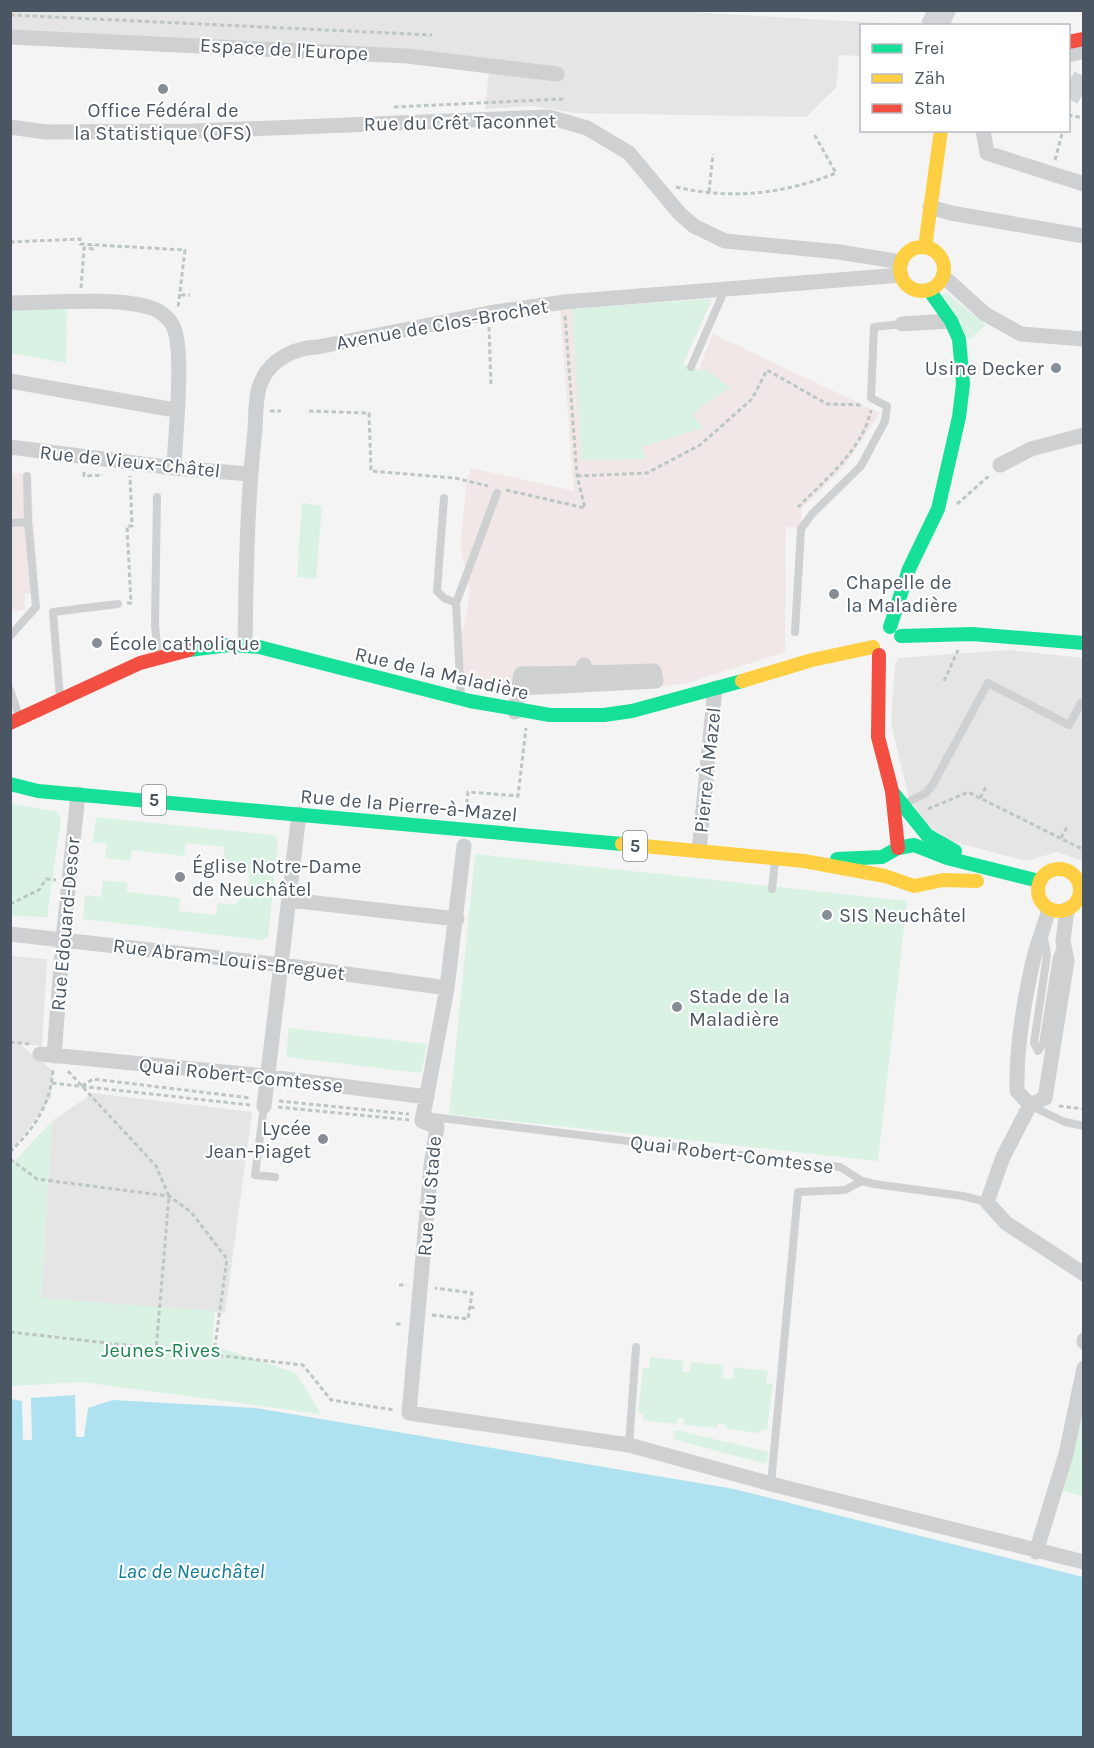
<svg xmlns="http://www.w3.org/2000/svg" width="1094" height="1748" font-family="Karla,sans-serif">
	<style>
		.education { fill: #e6e5e6 }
		.medical { fill: #f1e7e6 }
		.green { fill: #d9f2e3 }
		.water { fill: #aee2f0 }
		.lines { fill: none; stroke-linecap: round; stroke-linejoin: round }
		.highway-tunnel { stroke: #d2d4d7; stroke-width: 27; stroke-dasharray: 27 14; stroke-linecap: butt }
		.path { stroke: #bcc7c4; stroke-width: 3; stroke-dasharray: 4.5 3; stroke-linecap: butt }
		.lane { stroke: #ced0d2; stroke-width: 8 }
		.street { stroke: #ced0d2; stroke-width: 15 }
		.fast { stroke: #16e098; stroke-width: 14 }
		.slow { stroke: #ffcf43; stroke-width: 14 }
		.jam { stroke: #f24e42; stroke-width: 14 }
		.poi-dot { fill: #868d94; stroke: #fff; stroke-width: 2 }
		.labels { text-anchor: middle; stroke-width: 4.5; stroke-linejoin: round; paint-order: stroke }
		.shield { fill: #fff; stroke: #808990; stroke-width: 1.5 }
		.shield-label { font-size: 18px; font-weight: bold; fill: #4a5661 }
		.street-label { font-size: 20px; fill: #4a5661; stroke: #fff }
		.poi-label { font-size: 20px; fill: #4a5661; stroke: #fff; text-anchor: start }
		.park-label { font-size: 20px; fill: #17864f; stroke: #fff }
		.water-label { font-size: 21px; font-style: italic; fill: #0c7c9b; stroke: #fff }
	</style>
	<rect width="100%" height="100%" fill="#f4f4f4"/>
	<!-- education -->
	<path class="education" d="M655 10 915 25 862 26 861 56 839 55 836 88 806 117 575 113 533 106 485 109 490 60 11 31 10 11Z
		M1010 650 1083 658V861L1057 852 1027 861 950 841 919 818 908 794 891 723 895 664 899 658Z
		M11 956 47 959 42 1046 18 1043 53 1071 51 1097 11 1152Z
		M93 1093 252 1112 225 1313 41 1298 52 1121Z"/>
	<!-- medical -->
	<path class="medical" d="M712 299 683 364 698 370 713 334 880 413 843 468 802 508 800 528 786 527 785 652 687 683 647 689 519 696 454 679 470 591 460 545 467 480 471 468 574 491 560 310Z
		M11 473 30 474 37 568 31 569 33 593 25 594V610L11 611Z"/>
	<!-- green -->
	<path class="green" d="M946 293 986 325 969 340 942 295Z
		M712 299 683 364 703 372 704 368 730 387 692 414 703 428 642 447 646 459 582 460 572 309Z
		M10 307H67L66 363 11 353Z
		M302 503 322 506 316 579 297 577Z
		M11 803 57 812 61 819 47 917 11 916Z
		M96 817 274 835 278 840 268 937 262 940 83 919 85 895 101 897 103 880 127 883V892L180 898 179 911 216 915 218 903 234 905 247 893 250 874 239 863 223 861 224 847 186 843 184 856 132 850 130 861 105 858 107 844 93 842Z
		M475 854 907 901 878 1161 449 1114Z
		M289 1028 427 1044 421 1073 286 1057Z
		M52 1121 41 1298 215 1311 212 1345 296 1373 321 1414 82 1382 11 1386V1165Z
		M650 1357 684 1361 682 1372 689 1373 691 1362 724 1365 722 1378 732 1379 734 1367 768 1371 766 1383 773 1384 767 1430 761 1429 760 1433 726 1429 727 1425 718 1424 717 1428 684 1425V1419L678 1418 676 1424 643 1420V1414L638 1413 643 1368H649Z
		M1083 1409V1496L1063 1491Z
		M675 1430 769 1452 766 1464 673 1439Z"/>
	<!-- water -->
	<path class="water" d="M75 1395 76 1437H84L88 1408 113 1400 256 1408 734 1489 1083 1577V1737H11V1399L22 1401 23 1440H32L31 1398Z"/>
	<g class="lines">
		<!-- highway-tunnel -->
		<path class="highway-tunnel" d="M927 10 960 26
			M1068 83 1084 92"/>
		<!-- path -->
		<path class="path" d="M10 15 432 35
			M394 107 563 99
			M1068 115 1084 118
			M1055 160 1063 130
			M676 187C730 200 785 194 836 173L814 134
			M709 192 713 154
			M10 242 80 239V244L185 250 178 308
			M81 288 84 248 93 249V245
			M181 295H190
			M489 327 491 387
			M270 411H281
			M309 411 369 413 371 471 455 478 488 486
			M84 472V476L103 475
			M577 476 647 473 700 445 752 399 767 370 827 404 863 405
			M506 490 585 508 577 476 565 315
			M957 504 990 475
			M798 507C825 480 863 449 871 410
			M127 603H131L127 526H132L130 476
			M944 681 958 650
			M980 798 987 785
			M928 809 968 792 1084 850
			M466 811 468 792 518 796 526 728
			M1061 838 1067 827
			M10 904 39 890 46 879 56 880
			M10 1042 30 1044
			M68 1071 156 1166 169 1196 156 1350
			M52 1083 250 1105
			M82 1086 93 1079 251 1098
			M279 1101 409 1114
			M1059 1106 1084 1109
			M278 1107 409 1120
			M10 1152C34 1129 51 1104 53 1069
			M10 1159 37 1179 169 1196 191 1212 227 1259 214 1353
			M399 1285H407
			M470 1307 476 1308
			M432 1315 468 1319 472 1293 435 1288
			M396 1324H403
			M10 1332 303 1365 331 1400 394 1410"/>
		<!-- lane -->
		<path class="lane" d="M691 367 725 289
			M157 497 155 625 158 656
			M444 498 437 591 444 598 456 603
			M10 523 28 522 27 476
			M795 632 801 529 812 514 861 466 885 421 887 406 871 398 874 327 902 324
			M10 636 36 607 28 522
			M10 690 19 716
			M60 698 53 612 118 604
			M461 698 456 603 497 493
			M904 804 926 793 933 784 988 683 1069 725 1081 703
			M772 889 775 860
			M1044 938 1047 955 1034 1043 1038 1051 1043 1044 1057 957 1062 945
			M264 1106 255 1175 275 1177
			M1031 1106 1065 1122 1084 1126
			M425 1116 840 1167 862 1181 874 1184 963 1196 987 1202
			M629 1445 636 1347
			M771 1484 798 1192 845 1190 862 1181"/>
		<!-- street -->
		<path class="street" d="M10 37 407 56 557 74
			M1068 55 1084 51
			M10 127 46 132 194 131 549 117 587 128 629 153 680 214 694 226 725 241 839 252 901 262
			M983 130 987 153 1084 184
			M930 207 951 213 1084 236
			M943 276 985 314 1021 334 1084 339
			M10 303C49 303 113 297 148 307 158 309 169 317 173 326 185 350 175 436 174 468
			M902 324 951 321
			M10 381 175 410
			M10 447 174 468 250 474
			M1000 465 1031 449 1084 435
			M245 645C246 573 247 501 255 430 256 415 255 393 262 380 271 359 297 347 318 347L489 313 564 302 901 275
			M520 688 656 681 654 671 585 673
			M515 712 521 674 585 673 584 665
			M464 846 447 988 422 1121 437 1127 431 1166 409 1413 629 1445 771 1484 1084 1562
			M699 851 715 688
			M289 900 457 919
			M1067 909 1063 941 1067 961 1045 1098 1030 1105 1003 1157 987 1202 1006 1223 1084 1274
			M10 934 282 965 447 988
			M40 1054 255 1075 427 1097
			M54 1056 63 939 78 794
			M1030 1105 1017 1091C1016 1048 1024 1000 1034 957 1038 941 1045 925 1049 909
			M264 1106 299 814
			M1084 1340V1342
			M1036 1552 1066 1454 1084 1368"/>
		<!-- fast -->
		<path class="fast" d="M890 627 909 569 938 509 959 417 963 384 959 339 951 321 929 290
			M901 636 972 634 1084 643
			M189 650 229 645 259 647 470 701 550 715H604L632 711 742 681
			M10 784 38 791 622 844
			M894 794 927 835 955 851
			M837 859 882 857 898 848 914 845 947 858 1039 881"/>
		<!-- slow -->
		<path class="slow" d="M925 247 941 130
			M900 269a22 22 0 1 1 44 0a22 22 0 1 1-44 0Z
			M742 681 812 660 873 647
			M622 844 804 861 885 876 914 886 943 880 977 881
			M1038 890a21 21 0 1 1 42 0a21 21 0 1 1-42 0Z"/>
		<!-- jam -->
		<path class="jam" d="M1068 42 1084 39
			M879 655 878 737 892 791 898 848
			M10 723 140 663 189 650"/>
	</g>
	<!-- markers -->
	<g class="poi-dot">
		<circle cx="163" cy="89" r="6"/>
		<circle cx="1056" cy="368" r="6"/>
		<circle cx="834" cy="594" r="6"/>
		<circle cx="97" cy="643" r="6"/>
		<circle cx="180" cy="877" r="6"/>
		<circle cx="827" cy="915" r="6"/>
		<circle cx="677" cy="1007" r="6"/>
		<circle cx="323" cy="1139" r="6"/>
	</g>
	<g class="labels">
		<!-- shield labels -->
		<g class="shield">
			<rect x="142" y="785" width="24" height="30" rx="4.5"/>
			<rect x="623" y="831" width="24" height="30" rx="4.5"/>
		</g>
		<g class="shield-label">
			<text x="154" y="806">5</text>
			<text x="635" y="852">5</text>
		</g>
		<!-- street labels -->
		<g class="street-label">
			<text transform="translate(284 49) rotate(3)" y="7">Espace de l'Europe</text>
			<text transform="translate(460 122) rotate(-1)" y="7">Rue du Crêt Taconnet</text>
			<text transform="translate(442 324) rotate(-10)" y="7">Avenue de Clos-Brochet</text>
			<text transform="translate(130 461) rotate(6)" y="7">Rue de Vieux-Châtel</text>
			<text transform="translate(442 673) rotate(13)" y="7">Rue de la Maladière</text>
			<text transform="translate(707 770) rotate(-84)" y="7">Pierre À Mazel</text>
			<text transform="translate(409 805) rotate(5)" y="7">Rue de la Pierre-à-Mazel</text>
			<text transform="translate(65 924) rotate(-85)" y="7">Rue Edouard-Desor</text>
			<text transform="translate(229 959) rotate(7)" y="7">Rue Abram-Louis-Breguet</text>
			<text transform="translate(241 1075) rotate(6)" y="7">Quai Robert-Comtesse</text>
			<text transform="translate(732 1154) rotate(7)" y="7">Quai Robert-Comtesse</text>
			<text transform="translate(429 1196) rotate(-85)" y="7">Rue du Stade</text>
		</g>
		<!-- poi labels -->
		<g class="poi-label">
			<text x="163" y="117" text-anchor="middle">Office Fédéral de<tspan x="163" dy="23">la Statistique (OFS)</tspan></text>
			<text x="1044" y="375" text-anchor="end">Usine Decker</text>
			<text x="846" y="589">Chapelle de<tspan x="846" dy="23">la Maladière</tspan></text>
			<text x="109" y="650">École catholique</text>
			<text x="192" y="873">Église Notre-Dame<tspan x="192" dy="23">de Neuchâtel</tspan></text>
			<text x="839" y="922">SIS Neuchâtel</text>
			<text x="689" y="1003">Stade de la<tspan x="689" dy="23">Maladière</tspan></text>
			<text x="311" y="1135" text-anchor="end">Lycée<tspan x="311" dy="23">Jean-Piaget</tspan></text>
		</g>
		<!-- park labels -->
		<g class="park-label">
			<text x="161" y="1357">Jeunes-Rives</text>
		</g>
		<!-- water labels -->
		<g class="water-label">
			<text x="191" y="1578">Lac de Neuchâtel</text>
		</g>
	</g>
	<!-- border -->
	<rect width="1094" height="1748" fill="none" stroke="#4a5661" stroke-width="24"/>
	<!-- legend -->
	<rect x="860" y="24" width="210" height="108" fill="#ffffff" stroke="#b7bbc0" stroke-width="1.5"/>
	<rect x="872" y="44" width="30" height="9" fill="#16e098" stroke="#b7bbc0" stroke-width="1.5"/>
	<text x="914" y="54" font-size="18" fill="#4a5661">Frei</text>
	<rect x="872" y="74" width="30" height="9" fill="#ffcf43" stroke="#b7bbc0" stroke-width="1.5"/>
	<text x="914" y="84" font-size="18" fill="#4a5661">Zäh</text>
	<rect x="872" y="104" width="30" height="9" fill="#f24e42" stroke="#b7bbc0" stroke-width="1.5"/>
	<text x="914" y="114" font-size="18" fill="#4a5661">Stau</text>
</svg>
